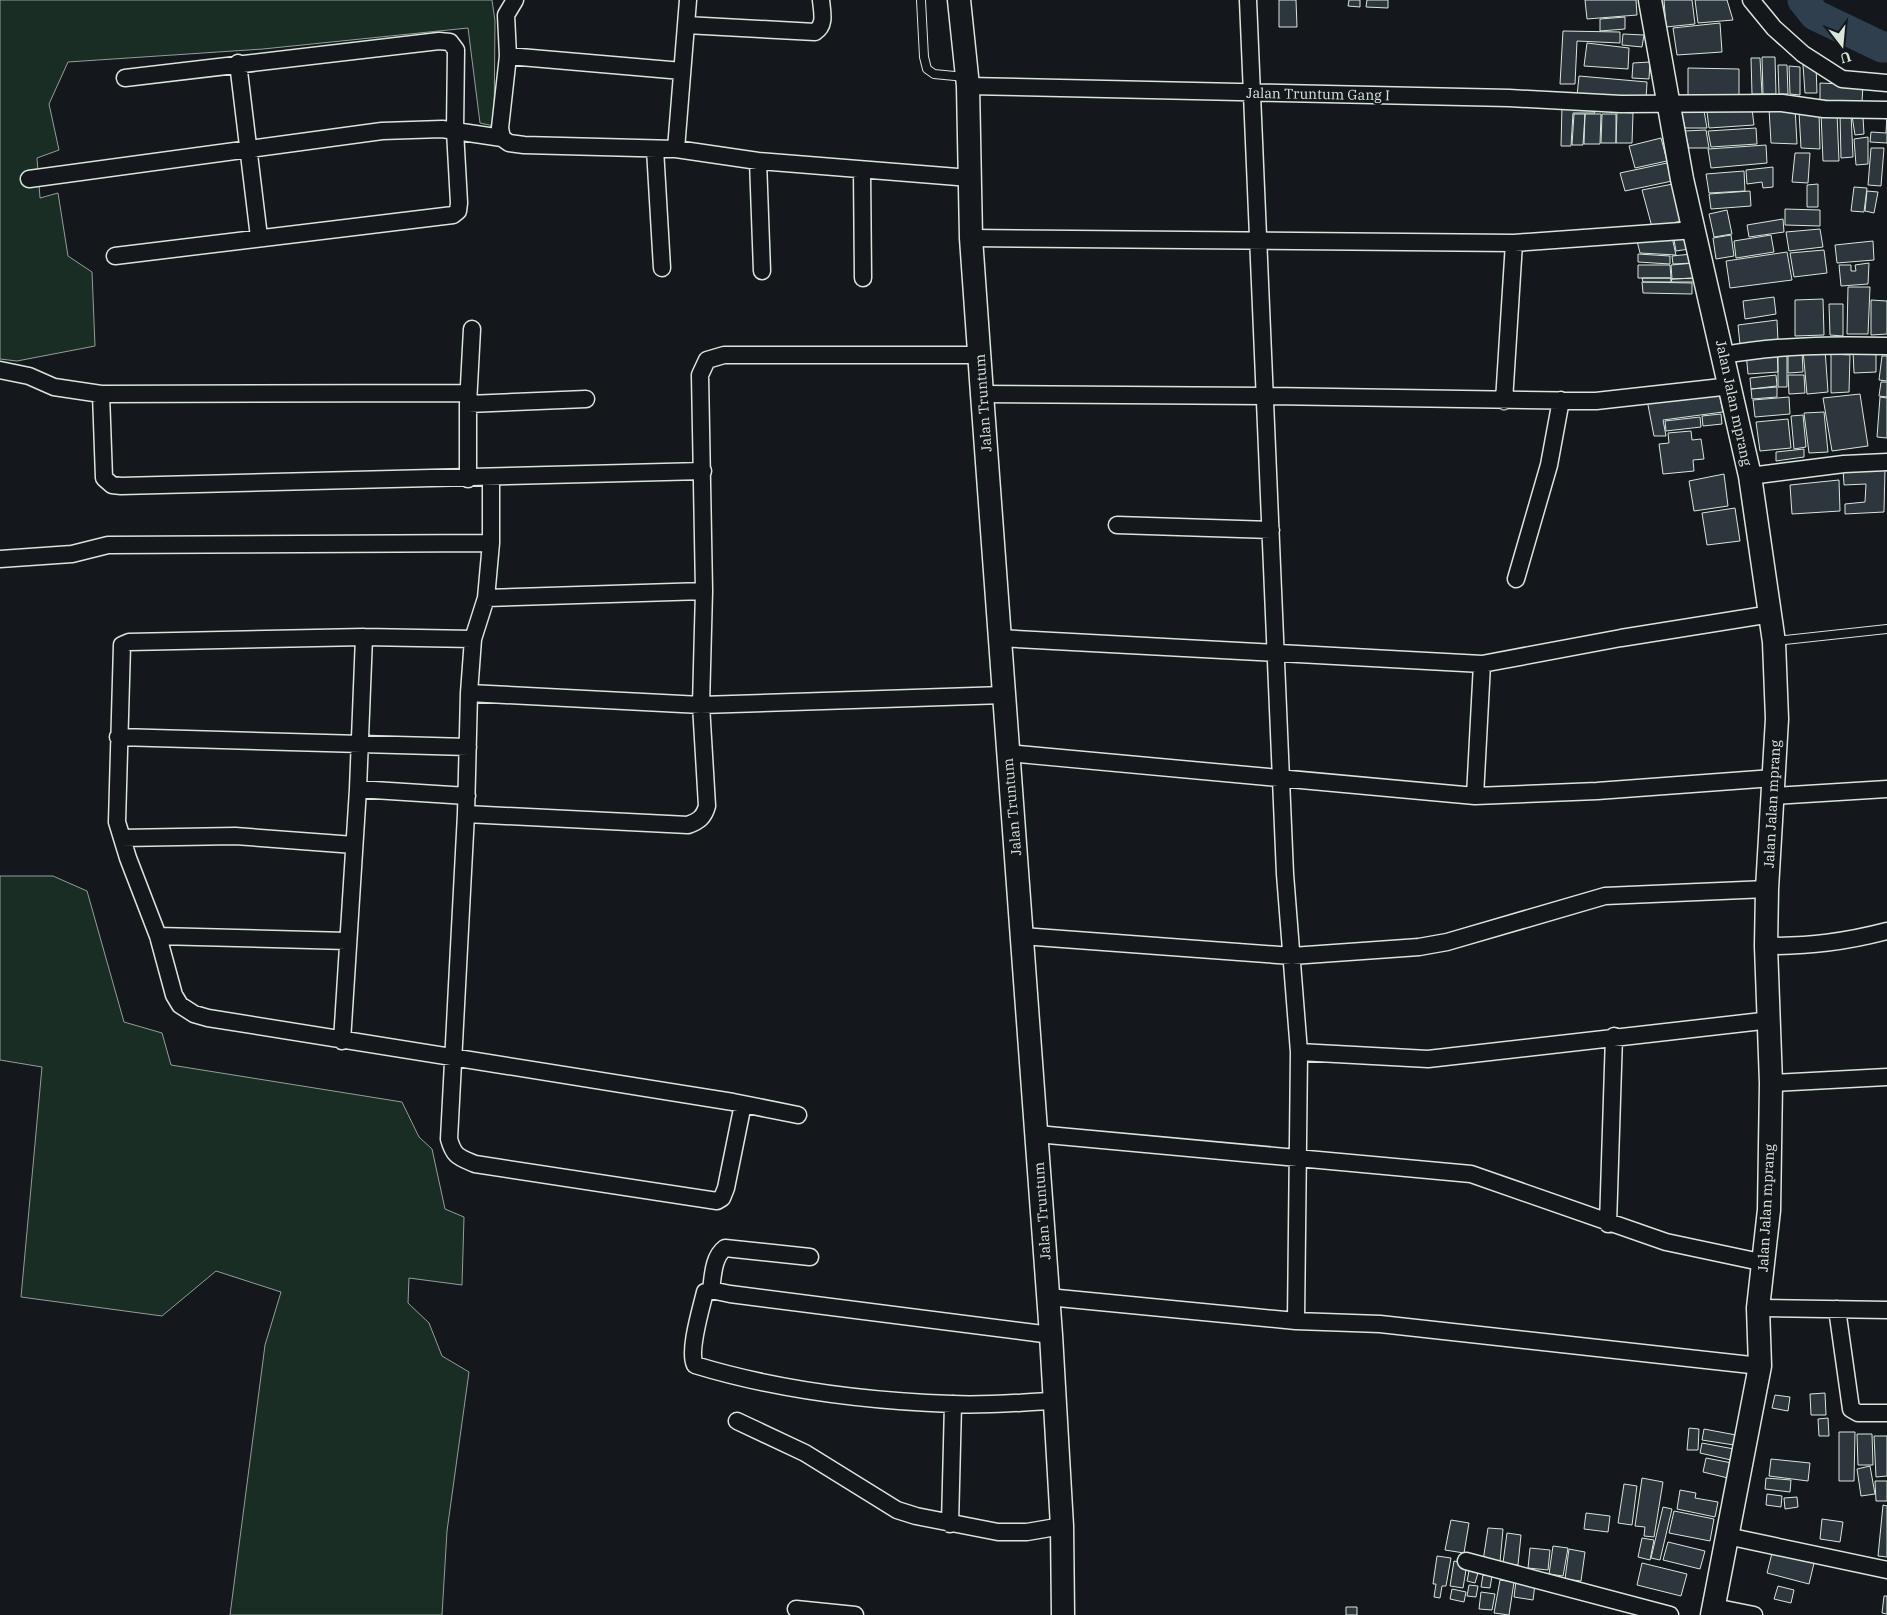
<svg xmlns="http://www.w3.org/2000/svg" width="1887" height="1615" font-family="'IBM Plex Serif',serif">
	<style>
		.green { fill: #1a2d24; stroke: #939e99 }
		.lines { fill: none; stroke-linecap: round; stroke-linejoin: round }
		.river { stroke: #2f3f4d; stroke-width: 31 }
		.building { fill: #2c363c; stroke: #d8e6dc }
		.lane-casing { stroke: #d8e6dc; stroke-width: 10 }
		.street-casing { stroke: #d8e6dc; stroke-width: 19 }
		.secondary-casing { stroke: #d8e6dc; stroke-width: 25 }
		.lane { stroke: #14181c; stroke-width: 8 }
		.street { stroke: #14181c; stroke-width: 16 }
		.secondary { stroke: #14181c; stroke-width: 22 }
		.labels { text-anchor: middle; stroke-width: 4; stroke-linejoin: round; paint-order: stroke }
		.street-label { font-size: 14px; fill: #d8e6dc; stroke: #14181c }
	</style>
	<rect width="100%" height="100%" fill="#14181c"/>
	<!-- green -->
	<path class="green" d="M0 0H492L495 21 494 126 480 123 468 28 263 49 68 62 49 104 59 150 37 158 40 198 58 193 68 256 92 272 95 346 17 361 0 359Z
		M0 876H53L87 891 124 1022 162 1033 171 1065 402 1102 419 1137 432 1149 445 1209 464 1217 462 1285 409 1278 408 1303 429 1323 442 1356 469 1372 447 1531 442 1615H230L265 1345 281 1292 216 1271 162 1316 21 1297 42 1067 0 1060Z"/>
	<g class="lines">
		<!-- river -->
		<path class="river" d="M1803 0 1815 15 1882 47H1887"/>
	</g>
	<!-- building -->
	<path class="building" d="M1279 0H1296L1297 27H1279Z
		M1349 0H1360V7L1348 6Z
		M1367 0H1388V8L1366 7Z
		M1585 0H1636L1637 15 1587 19Z
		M1664 0H1692L1695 24 1666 27Z
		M1695 0H1727L1733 20 1698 23Z
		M1625 17V29L1600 31V19Z
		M1720 23 1722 52 1677 55 1673 28Z
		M1563 31 1620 32V43L1577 41 1575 84H1560Z
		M1623 34 1644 35 1642 47 1622 45Z
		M1587 43 1629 48 1628 69 1584 66Z
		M1762 57H1775L1776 94H1763Z
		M1751 58H1760L1762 94H1752Z
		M1650 62 1649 79 1632 78 1633 63Z
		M1778 65H1787L1788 94H1779Z
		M1803 65H1816L1817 93H1805Z
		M1789 66 1800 67V95L1790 94Z
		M1688 68 1739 69V100L1688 98Z
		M1579 76 1647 82 1646 100 1577 96Z
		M1820 83 1863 85 1862 102 1820 100Z
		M1562 105H1592L1595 113H1573L1571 146H1561Z
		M1795 107 1797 144 1771 143 1769 109Z
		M1752 109 1754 125 1709 128 1707 112Z
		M1704 111 1707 128H1685L1681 112Z
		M1617 112 1633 113 1632 143H1616Z
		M1799 112H1819L1820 149 1801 148Z
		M1821 113H1837L1839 161H1823Z
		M1574 114H1585L1583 145H1572Z
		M1585 114H1601L1600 144H1584Z
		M1602 114H1616V143H1601Z
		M1840 114H1851L1853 157 1841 158Z
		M1887 114V143L1870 142 1871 132 1886 133Z
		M1852 116 1863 117 1864 134 1855 135Z
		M1756 128 1757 144 1711 147 1708 131Z
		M1706 130 1709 148H1689L1684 131Z
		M1868 137V164L1856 165 1854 139Z
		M1661 138 1667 161 1635 168 1629 146Z
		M1766 145 1767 163 1711 168 1708 149Z
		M1871 148H1884L1881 186 1868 185Z
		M1795 153H1810L1808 183 1792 182Z
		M1667 163 1672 181 1625 191 1620 173Z
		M1773 167V187L1763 188 1762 182 1747 184 1746 170Z
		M1744 171 1745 191 1709 193 1706 174Z
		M1673 184 1682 221 1652 227 1642 190Z
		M1818 184V207H1807V185Z
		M1854 187 1867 188 1864 212 1851 211Z
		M1750 191 1751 206 1711 209 1709 194Z
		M1867 191 1878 192 1874 213 1865 211Z
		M1785 209 1820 210V226L1785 225Z
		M1727 210 1732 234 1714 237 1709 214Z
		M1783 219 1784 232 1749 237 1747 225Z
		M1820 229 1823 247 1789 251 1786 232Z
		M1686 232 1689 249 1676 251 1673 234Z
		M1731 235 1734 256 1716 259 1713 238Z
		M1771 235 1774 252 1736 258 1734 241Z
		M1636 237H1672L1676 255 1640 253Z
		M1873 241 1874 260 1837 263 1835 245Z
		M1824 250 1827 273 1794 277 1790 253Z
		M1787 252 1792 280 1730 288 1726 261Z
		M1638 254 1670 256V264L1638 262Z
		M1692 254 1693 263 1673 264 1672 256Z
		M1695 263 1696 278 1672 279 1671 265Z
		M1869 263 1868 284 1841 286 1839 265H1851V271H1856L1855 265Z
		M1638 265H1670L1671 278H1638Z
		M1642 278H1671V282H1643Z
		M1696 278V282H1672L1671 279Z
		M1642 282 1692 283V294L1643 293Z
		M1848 287H1870L1868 334H1847Z
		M1774 297 1776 314 1745 319 1743 301Z
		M1823 299 1824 335 1795 336V300Z
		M1871 300 1887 301V334L1871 335Z
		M1829 304H1843V336L1830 335Z
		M1777 320 1778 341 1740 345 1738 325Z
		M1777 349 1778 372 1748 374 1746 353Z
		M1825 349 1828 392 1807 394 1803 350Z
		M1787 350V387H1778V352Z
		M1802 350 1803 372 1788 373V351Z
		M1876 350V372L1854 373 1853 351Z
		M1831 354 1850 355 1849 392 1831 393Z
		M1882 356H1887V381L1879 380Z
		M1776 375 1777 386 1751 389 1750 378Z
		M1788 375H1804L1805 393 1789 394Z
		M1881 382H1887V397L1879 396Z
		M1777 387V397L1752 399 1751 389Z
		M1718 388 1723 412 1663 420 1666 436H1654L1647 400Z
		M1860 394 1868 446 1832 451 1823 398Z
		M1789 397 1790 414 1755 417 1753 400Z
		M1880 397 1887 398V438L1877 437Z
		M1824 412 1828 452 1809 453 1804 413Z
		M1721 414 1722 424 1703 426 1702 416Z
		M1803 415 1806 447 1794 449 1791 416Z
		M1700 417 1701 427 1666 431 1665 421Z
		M1788 419 1791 448 1760 451 1756 422Z
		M1691 431 1692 440 1701 439 1704 459 1693 460 1694 471 1663 474 1659 444 1669 443 1668 433Z
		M1804 449V457L1776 461V452Z
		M1885 468 1884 512 1845 514V504L1865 502 1866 484 1844 485 1843 469Z
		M1724 474 1728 506 1694 511 1689 481Z
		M1839 480 1840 511 1792 514 1790 485Z
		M1735 508 1740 541 1707 545 1702 513Z
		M1825 1393 1826 1415H1811L1810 1394Z
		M1775 1395 1790 1397 1788 1411 1772 1408Z
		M1828 1418 1829 1436H1819L1818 1419Z
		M1689 1428 1699 1429 1698 1450H1687Z
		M1704 1429 1736 1435 1734 1445 1702 1440Z
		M1839 1432H1855L1854 1481H1839Z
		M1857 1434H1872L1873 1465H1858Z
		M1874 1436H1887V1476L1876 1477Z
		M1702 1443 1734 1449 1731 1460 1700 1453Z
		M1706 1458 1732 1463 1728 1478 1703 1472Z
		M1771 1459 1810 1463 1808 1481 1769 1476Z
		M1870 1466 1875 1494 1861 1496 1857 1469Z
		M1642 1478 1663 1482 1654 1537 1644 1536 1645 1527 1635 1526Z
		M1766 1478 1791 1480 1790 1492 1765 1489Z
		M1875 1481H1887V1501H1876Z
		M1624 1484 1637 1486 1632 1525 1618 1523Z
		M1680 1490 1696 1493 1695 1498 1718 1502 1715 1517 1677 1509Z
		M1767 1494 1782 1496 1781 1507 1766 1505Z
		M1797 1497 1798 1507 1785 1509 1784 1498Z
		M1883 1505 1887 1506V1557L1878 1556Z
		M1663 1507 1672 1509 1660 1560 1651 1558Z
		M1674 1511 1714 1519 1710 1541 1669 1533Z
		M1586 1513 1610 1516 1608 1532 1584 1529Z
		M1822 1519 1843 1522 1840 1542 1820 1539Z
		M1451 1520 1469 1523 1464 1553 1445 1550Z
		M1488 1528 1503 1529 1500 1562 1483 1561Z
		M1507 1533 1521 1535 1518 1565 1503 1563Z
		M1642 1538 1654 1540 1650 1560 1638 1557Z
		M1668 1542 1705 1551 1700 1569 1663 1560Z
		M1553 1546 1568 1548 1563 1576 1549 1574Z
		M1530 1548 1550 1550 1548 1570 1528 1568Z
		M1569 1549 1585 1552 1581 1581 1565 1579Z
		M1773 1549 1815 1559 1809 1584 1767 1573Z
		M1437 1556 1451 1558 1446 1586H1442L1440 1598 1434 1597 1436 1584H1433Z
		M1454 1561 1467 1564 1463 1588 1450 1586Z
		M1642 1563 1687 1574 1681 1596 1637 1585Z
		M1469 1571 1478 1573 1475 1583 1467 1581Z
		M1483 1575 1492 1576 1490 1588 1481 1587Z
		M1500 1580 1514 1582 1509 1615 1494 1613Z
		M1516 1581 1535 1584 1533 1600 1514 1597Z
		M1469 1585 1478 1586 1476 1597 1467 1596Z
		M1778 1586 1794 1590 1791 1603 1774 1599Z
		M1452 1589 1466 1592 1464 1602 1450 1599Z
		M1481 1592 1495 1594 1492 1610 1479 1609Z
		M1884 1596H1887V1614L1882 1613Z
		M1346 1607H1357V1615H1346Z"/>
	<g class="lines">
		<defs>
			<path id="lane" d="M921 0 924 57 927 69 934 74 965 77
				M1776 641 1887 629"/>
			<path id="street" d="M1248 0 1285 874 1299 1052 1296 1321
				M1751 0 1774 28 1803 54 1842 79 1887 83
				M686 25 815 32C826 25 822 12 821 0
				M508 56 506 15 515 0
				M238 63 259 237
				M682 71 508 56 500 128 502 138 509 143 524 145 676 149 758 161 970 178
				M968 86 1509 98 1621 104 1782 103 1824 109 1887 110
				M655 149 662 268
				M676 149 688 0
				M758 161 762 271
				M862 170 863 278
				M29 179 382 131 442 129 502 138
				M971 238 1514 243 1695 230
				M115 256 453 215 458 211 459 203 455 131 456 50 450 42 439 41 125 78
				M1724 355C1779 345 1832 345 1887 346
				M0 370 29 376 54 387 101 394 468 393
				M101 394 104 478 112 485 121 486 703 471
				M982 394 1265 396 1596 401 1731 386
				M1504 401 1514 243
				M468 404 586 399
				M1750 476 1844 464 1887 462
				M491 478V543L486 598 473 639 469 693 466 814 449 1139C454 1157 459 1157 475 1164L717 1201 722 1198 726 1188 743 1104
				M468 479V404L472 329
				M1117 525 1271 530
				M0 559 72 554 108 545 491 543
				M1516 579 1549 465 1561 400
				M486 598 704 591
				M999 638 1482 664 1621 638 1771 614
				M473 639 364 637 129 642 122 645 117 822 128 858 158 936 174 995 180 1005 194 1014 208 1018 733 1102 798 1115
				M469 693 701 705 1004 695
				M118 737 468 747
				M1007 753 1475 796 1597 791 1773 778
				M358 789 467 796
				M1475 796 1482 664
				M1773 796 1887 789
				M466 814 688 825C699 821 704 817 707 806L701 705 704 591 700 375 707 360 724 355H979
				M122 838 235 836 354 845
				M158 936 347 941
				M1022 936 1292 956 1419 947 1447 942 1605 896 1767 889
				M1766 946C1810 946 1845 942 1887 931
				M342 1041 358 789 364 637
				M1299 1052 1428 1059 1771 1020
				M1771 1083 1887 1077
				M1037 1134 1471 1174 1666 1242 1765 1263
				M1608 1224 1614 1036
				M711 1290C713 1276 713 1257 725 1248L810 1257
				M1048 1297 1296 1321 1380 1324 1760 1366
				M1758 1308 1887 1310
				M1837 1309 1851 1409 1858 1413H1887
				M1051 1335 730 1294 711 1290 705 1292C701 1309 688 1351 695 1365 777 1390 867 1401 952 1404 986 1406 1021 1402 1055 1401
				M737 1421 805 1453 897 1510 916 1516 998 1532H1027L1062 1526
				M950 1524 953 1404
				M1727 1536 1887 1570
				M1466 1561 1670 1615
				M1714 1607 1754 1615
				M796 1609 855 1615"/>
			<path id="secondary" d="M959 0 968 86 971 238 982 394 1051 1335 1062 1526 1063 1615
				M1650 0 1682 179 1750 476 1774 642 1777 719 1767 889 1766 946 1771 1083 1769 1210 1758 1308 1760 1366 1712 1615"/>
		</defs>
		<!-- lane casing -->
		<use href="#lane" class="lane-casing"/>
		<!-- street casing -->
		<use href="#street" class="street-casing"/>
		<!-- secondary casing -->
		<use href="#secondary" class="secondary-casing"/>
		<!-- lane -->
		<use href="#lane" class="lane"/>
		<!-- street -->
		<use href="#street" class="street"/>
		<!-- secondary -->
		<use href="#secondary" class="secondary"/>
	</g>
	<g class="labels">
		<!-- street labels -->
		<g class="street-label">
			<text transform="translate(1318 94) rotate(1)" y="5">Jalan Truntum Gang I</text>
			<text transform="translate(983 403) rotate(-94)" y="5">Jalan Truntum</text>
			<text transform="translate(1734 403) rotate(78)" y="5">Jalan Jalan mprang</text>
			<text transform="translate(1772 804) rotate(-87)" y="5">Jalan Jalan mprang</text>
			<text transform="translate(1012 807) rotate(-95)" y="5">Jalan Truntum</text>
			<text transform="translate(1766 1208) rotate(-87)" y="5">Jalan Jalan mprang</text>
			<text transform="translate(1042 1211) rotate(-94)" y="5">Jalan Truntum</text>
		</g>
	</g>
	<!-- north arrow -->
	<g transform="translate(1842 45) rotate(164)" stroke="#14181c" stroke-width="4" paint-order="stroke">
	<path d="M0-4L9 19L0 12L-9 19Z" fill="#d8e6dc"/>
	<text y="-8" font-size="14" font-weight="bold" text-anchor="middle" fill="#d8e6dc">U</text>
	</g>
</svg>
